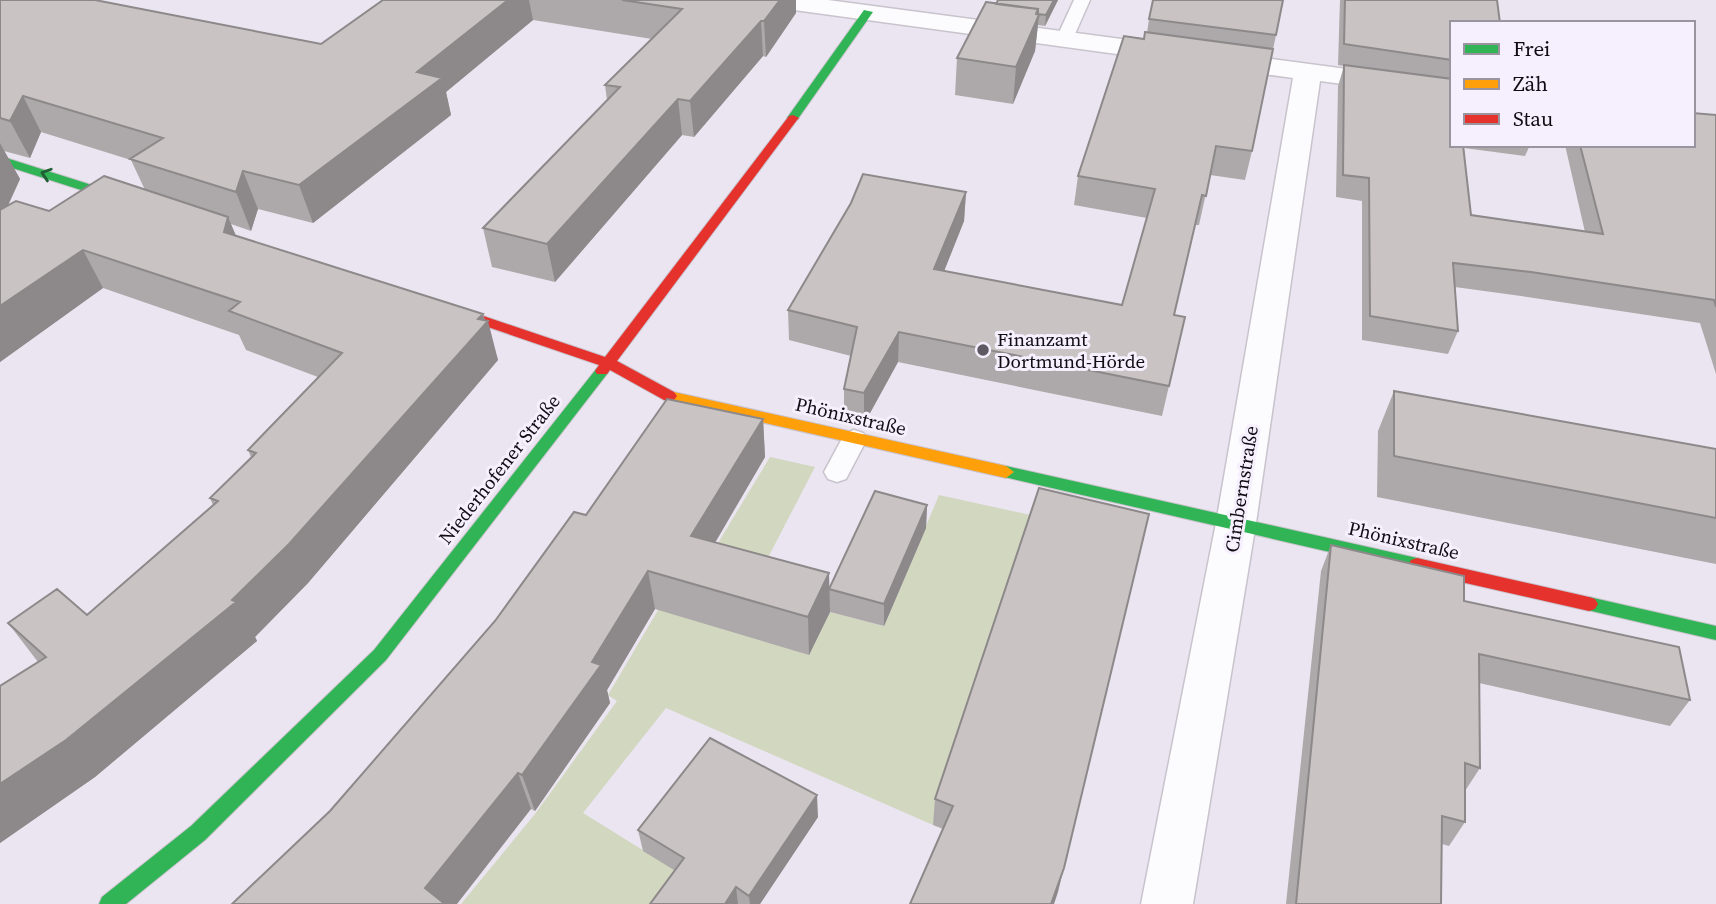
<svg xmlns="http://www.w3.org/2000/svg" width="1716" height="904" font-family="'Source Serif 4',serif">
	<style>
		.green { fill: #d2d7c0 }
		.lines { fill: none; stroke-linecap: round; stroke-linejoin: round }
		.lane-casing { stroke: #c8c3cc; stroke-width: 3 }
		.street-casing { stroke: #c8c3cc; stroke-width: 3 }
		.fast-casing { stroke: #c8c3cc; stroke-width: 2 }
		.slow-casing { stroke: #c8c3cc; stroke-width: 2 }
		.jam-casing { stroke: #c8c3cc; stroke-width: 2 }
		.lane { fill: #fcfbfd; fill-rule: evenodd }
		.street { fill: #fcfbfd; fill-rule: evenodd }
		.fast { fill: #30b455; fill-rule: evenodd }
		.slow { fill: #ff9f0a; fill-rule: evenodd }
		.jam { fill: #e5322d; fill-rule: evenodd }
		.wall { fill: #ada8a9; fill-rule: evenodd }
		.shaded-wall { fill: #8d8889 }
		.building { fill: #c9c3c4; stroke: #8d8889; stroke-width: 2 }
		.oneway { stroke: #206034 }
		.poi-dot { fill: #5d5861; stroke: #f6effd; stroke-width: 2.5 }
		.labels { text-anchor: middle; stroke-width: 6; stroke-linejoin: round; paint-order: stroke }
		.poi-label { font-size: 19px; fill: #100c13; stroke: #f6effd; text-anchor: start }
		.street-label { font-size: 19px; fill: #100c13; stroke: #f6effd }
	</style>
	<rect width="100%" height="100%" fill="#ebe5f1"/>
	<!-- green -->
	<path class="green" d="M770 457 815 467 730 631 830 612 884 626 939 495 1035 516 933 825 666 708 583 813 688 878 669 904H461L535 814 617 701 608 695 674 583 692 586Z"/>
	<g class="lines">
		<defs>
			<path id="lane" d="M1074 0H1090L1071 43H1059L1056 39Z
				M854 430 863 433 867 439 846 479 837 482 828 479 824 472 845 433Z"/>
			<path id="street" d="M760 0H828L1452 83V99L1320 81 1256 523 1193 904H1141L1216 523 1293 78 772 7 763 5Z"/>
			<path id="fast" d="M864 10 873 12 797 120H789L787 118Z
				M0 156 139 200 141 203 139 206H131L0 164Z
				M602 366 609 371 607 374 386 660 205 840 126 904H99L102 897 191 826 374 650 597 368Z
				M1006 466 1417 558 1423 560 1426 565 1423 570 1417 572 1000 476 998 472Z
				M1589 597 1716 626V640L1583 609 1580 604 1583 599Z"/>
			<path id="slow" d="M669 391 1006 466 1014 472 1006 478 664 400 661 396Z"/>
			<path id="jam" d="M793 115 799 118 797 120 617 361 674 392 677 396 674 400H664L610 370 607 374H597L595 371 599 365 435 309 433 306 435 303H445L605 357 789 116Z
				M1417 558 1589 597 1595 599 1598 604 1595 609 1589 611 1417 572 1411 570 1408 565 1411 560Z"/>
		</defs>
		<!-- lane casing -->
		<use href="#lane" class="lane-casing"/>
		<!-- street casing -->
		<use href="#street" class="street-casing"/>
		<!-- fast casing -->
		<use href="#fast" class="fast-casing"/>
		<!-- slow casing -->
		<use href="#slow" class="slow-casing"/>
		<!-- jam casing -->
		<use href="#jam" class="jam-casing"/>
		<!-- lane -->
		<use href="#lane" class="lane"/>
		<!-- street -->
		<use href="#street" class="street"/>
		<!-- fast -->
		<use href="#fast" class="fast"/>
		<!-- slow -->
		<use href="#slow" class="slow"/>
		<!-- jam -->
		<use href="#jam" class="jam"/>
	</g>
	<!-- wall -->
	<path class="wall" d="M0 0 321 44 383 0H796V13L766 57 763 56 694 137 682 135 555 282 492 267 483 228 607 100 605 85 652 39 533 20 446 92 451 115 313 223 258 209 251 231 231 224 236 236 483 314 498 360 308 583 255 637 257 641 95 777 0 843V686L38 662 8 623 87 615 213 505 210 498 251 457 248 450 318 377 246 350 239 335 103 288 0 362ZM41 132 131 160 145 190 49 211 8 206 20 179 4 151 30 158Z
		M998 0H1058L1045 26 1038 25 1035 51 1013 104 955 95 957 58Z
		M1340 0H1497L1452 23V145H1530L1525 156 1464 148 1471 215 1585 232 1565 145H1693L1716 115V374L1700 323 1521 296 1455 287 1458 331 1448 354 1362 340V201L1336 197 1338 86 1344 66 1338 65Z
		M1149 19 1276 35 1252 151 1245 180 1210 175 1199 225H1195L1174 315 1185 317 1162 416 898 362 864 424 844 419V389L851 356 789 340 788 310 966 192 964 221 944 271 1122 305 1147 218 1074 205 1078 176 1144 39 1147 33Z
		M1394 391 1716 449V564L1377 497 1378 431Z
		M763 419 765 457 715 543 829 589 927 505 926 528 884 626 830 612 809 655 655 609 607 690 610 703 535 811 531 809 330 811 586 515Z
		M1039 488 1058 892 943 829 933 825 935 799Z
		M1331 545 1464 601 1690 700 1670 726 1479 683 1480 768 1465 791V822L1449 846 1442 844 1441 904H1286L1321 571Z
		M818 817 760 904H650L674 870 643 851 638 830Z"/>
	<!-- shaded-wall -->
	<path class="shaded-wall" d="M508 0H529L533 20 446 92 451 115 313 223 299 185 417 72Z
		M780 0H796V13L766 57 764 21Z
		M1054 0H1058L1045 26 1046 15Z
		M1038 9 1039 15 1035 51 1013 104 1016 67Z
		M761 21 763 56 694 137 690 101Z
		M23 96 41 132 30 158 10 121Z
		M678 99 682 135 555 282 547 244Z
		M0 143 20 179 0 222Z
		M243 171 258 209 251 231 236 192Z
		M966 192 964 221 933 299 934 269Z
		M228 217 244 255 224 232Z
		M83 250 103 288 0 362V306Z
		M483 314 485 324 488 321 498 360 308 583 255 637 257 641 95 777 0 843V784L232 600Z
		M899 332 898 362 864 424V393Z
		M763 419 765 457 696 575 691 536Z
		M927 505 926 528 884 626V604Z
		M1142 541 1058 892 1054 904H1051Z
		M648 571 655 609 607 690 610 703 535 811 522 775Z
		M829 573 830 612 809 655 808 617Z
		M518 773 531 809 457 904H434L425 888Z
		M817 795 818 817 760 904H750L749 896Z
		M736 887 738 904H725Z"/>
	<!-- building -->
	<path class="building" d="M0 0H95L321 44 383 0H508L417 72 442 78 299 185 243 171 236 192 130 159 163 138 23 96 10 121 0 118Z
		M622 0H780L764 21H761L690 101 678 99 547 244 483 228 620 87 605 85 682 9Z
		M998 0H1054L1046 15 1038 14V9L996 4Z
		M1153 0H1283L1276 35 1149 19Z
		M1345 0H1497L1500 23H1452V60L1344 44Z
		M986 2 1038 9 1036 14 1039 15 1016 67 957 58Z
		M1145 32 1273 49 1252 151 1216 146 1206 196 1202 195 1174 315 1185 317 1169 386 899 332 864 393 844 389 857 327 788 310 851 203 863 174 966 192 934 269 1122 305 1155 189 1078 176 1124 36 1144 39Z
		M1344 65 1452 79V145H1463L1471 215 1603 234 1580 145H1693V113L1716 115V307L1714 300 1531 272 1453 263 1458 331 1370 316 1369 178 1343 175Z
		M104 176 228 217 224 232 483 314 478 319 488 321 289 544 232 600 236 602 66 740 0 784V686L46 657 8 623 57 589 87 615 218 501 210 498 256 453 248 450 342 353 229 311 240 302 83 250 0 306V210L16 201 49 211Z
		M1394 391 1716 449V518L1394 456Z
		M667 399 763 419 691 536 829 573 808 617 648 571 592 662 601 665 522 775 518 773 425 888 445 904H232L330 811 495 621 574 512 586 515Z
		M1039 488 1149 514 1064 868 1051 904H910L953 806 935 799Z
		M875 491 927 505 884 604 829 589Z
		M1331 545 1464 576V601L1679 647 1690 700 1479 654 1480 768 1465 763V822L1442 816 1441 904H1296Z
		M710 738 817 795 749 896 736 887 725 904H650L684 858 638 830Z"/>
	<!-- one-way arrows -->
	<defs><path id="oneway-chevron" d="M-2-3.5L2.5 0L-2 3.5" fill="none" stroke-width="1.6" stroke-linecap="round" stroke-linejoin="round" transform="scale(1.75)"/></defs>
	<use class="oneway" href="#oneway-chevron" transform="translate(46 174) rotate(-162)"/>
	<!-- markers -->
	<circle class="poi-dot" cx="983" cy="350" r="7"/>
	<g class="labels">
		<!-- poi labels -->
		<g class="poi-label">
			<text x="997" y="346">Finanzamt<tspan x="997" dy="22">Dortmund-Hörde</tspan></text>
		</g>
		<!-- street labels -->
		<g class="street-label">
			<text transform="translate(851 416) rotate(13)" y="7">Phönixstraße</text>
			<text transform="translate(499 469) rotate(-52)" y="7">Niederhofener Straße</text>
			<text transform="translate(1241 489) rotate(-81)" y="7">Cimbernstraße</text>
			<text transform="translate(1404 540) rotate(13)" y="7">Phönixstraße</text>
		</g>
	</g>
	<!-- legend -->
	<rect x="1450" y="21" width="245" height="126" fill="#f6effd" stroke="#9a949f" stroke-width="2"/>
	<rect x="1464" y="44" width="35" height="10" fill="#30b455" stroke="#9a949f" stroke-width="2"/>
	<text x="1513" y="56" font-size="21" fill="#100c13">Frei</text>
	<rect x="1464" y="79" width="35" height="10" fill="#ff9f0a" stroke="#9a949f" stroke-width="2"/>
	<text x="1513" y="91" font-size="21" fill="#100c13">Zäh</text>
	<rect x="1464" y="114" width="35" height="10" fill="#e5322d" stroke="#9a949f" stroke-width="2"/>
	<text x="1513" y="126" font-size="21" fill="#100c13">Stau</text>
</svg>
